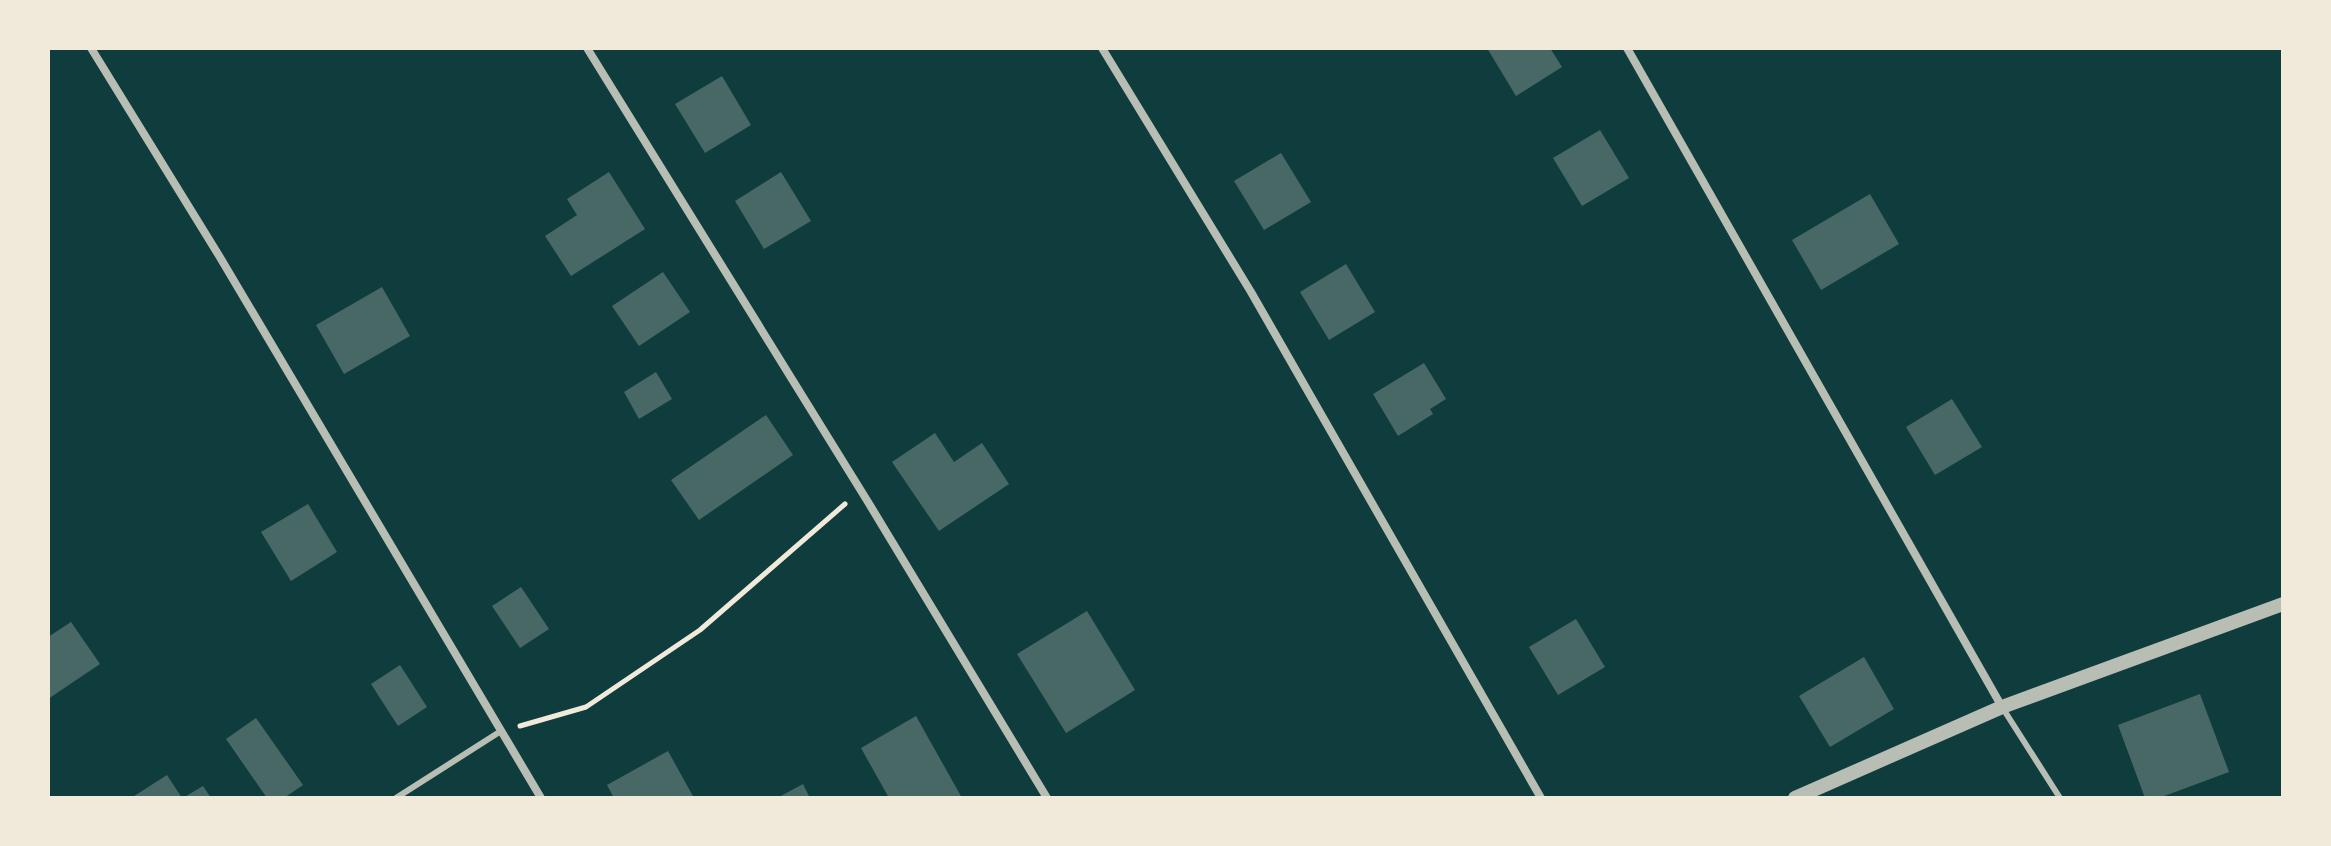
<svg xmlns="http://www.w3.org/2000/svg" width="2331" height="846" font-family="Helvetica,sans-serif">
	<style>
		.building { fill: #486865 }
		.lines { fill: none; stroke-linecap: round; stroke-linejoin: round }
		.path { stroke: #f1e9da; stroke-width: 5 }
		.service { stroke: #b8beb3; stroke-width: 6 }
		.minor { stroke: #b8beb3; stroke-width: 8 }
		.tertiary { stroke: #b8beb3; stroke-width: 14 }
	</style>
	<rect width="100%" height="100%" fill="#0f3d3e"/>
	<!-- building -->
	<path class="building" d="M1487 48H1550L1562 67 1516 96Z
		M722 76 751 125 705 153 675 104Z
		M1600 130 1629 178 1582 206 1553 158Z
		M1281 153 1311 202 1264 230 1234 181Z
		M609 172 645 229 571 276 545 236 577 215 567 199Z
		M781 172 811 221 764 249 735 201Z
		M1870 194 1899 244 1821 290 1792 240Z
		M1346 264 1375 312 1329 340 1300 292Z
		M663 272 690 312 639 346 612 306Z
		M382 287 410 336 344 374 316 325Z
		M1424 363 1446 399 1430 409 1433 414 1398 436 1373 394Z
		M656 372 672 399 639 419 624 392Z
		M1952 399 1982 447 1935 475 1906 427Z
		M766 415 793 455 699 520 671 480Z
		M935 433 954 462 982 443 1009 484 939 531 892 462Z
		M308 504 337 552 291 581 261 532Z
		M521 587 549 629 520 648 492 606Z
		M1087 611 1135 690 1066 733 1017 654Z
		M1576 619 1605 667 1558 695 1529 647Z
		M71 622 100 664 48 699V637Z
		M1864 657 1894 709 1830 747 1799 696Z
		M400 665 427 707 398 726 371 684Z
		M2200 694 2229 772 2159 798H2145L2118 725Z
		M916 716 962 798H889L861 748Z
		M256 718 303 785 284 798H267L226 739Z
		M668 751 694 798H614L607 785Z
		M167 775 182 798H131Z
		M803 784 810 798H777Z
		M203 786 211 798H183Z"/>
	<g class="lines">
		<!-- path -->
		<path class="path" d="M520 726 586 707 700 630 845 504"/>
		<!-- service -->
		<path class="service" d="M2002 707 2060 798
			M396 798 501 731"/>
		<!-- minor -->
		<path class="minor" d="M91 48 218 254 541 798
			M587 48 868 502 1047 798
			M1102 48 1251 292 1541 798
			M1627 48 2002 707"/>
		<!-- tertiary -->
		<path class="tertiary" d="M1795 798 2002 707 2283 604"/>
	</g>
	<!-- border -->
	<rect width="2331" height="846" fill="none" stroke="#f1e9da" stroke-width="100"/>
</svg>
